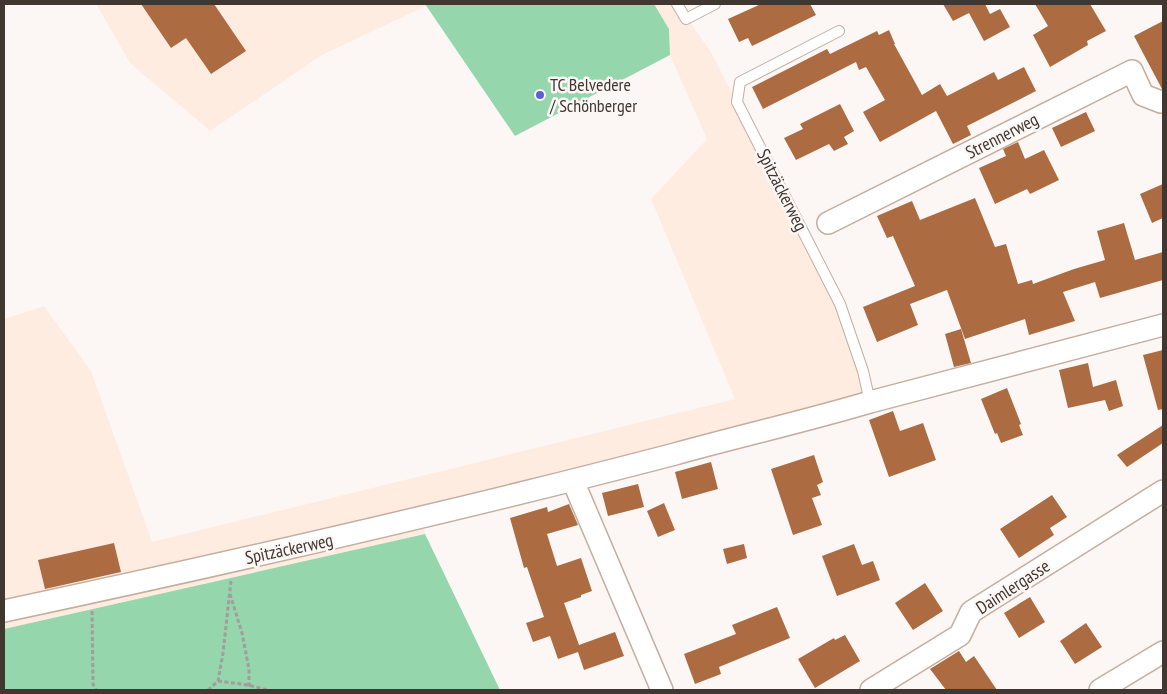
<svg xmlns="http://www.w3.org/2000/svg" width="1167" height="694" font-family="'PT Sans Narrow',sans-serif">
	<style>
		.built { fill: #ffece1 }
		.green { fill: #95d6ac }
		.building { fill: #ac6b40 }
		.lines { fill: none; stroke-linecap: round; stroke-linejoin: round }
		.lane-casing { stroke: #c4aea0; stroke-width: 12 }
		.street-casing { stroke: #c4aea0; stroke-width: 24 }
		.path { stroke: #a39d99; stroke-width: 3; stroke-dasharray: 4 2.5; stroke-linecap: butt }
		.lane { stroke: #fff; stroke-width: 10 }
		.street { stroke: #fff; stroke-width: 21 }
		.poi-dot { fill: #5c60d8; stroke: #fcf7f5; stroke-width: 2 }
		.labels { text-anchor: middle; stroke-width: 5; stroke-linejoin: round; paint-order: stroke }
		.poi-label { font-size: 18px; fill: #403731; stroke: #fcf7f5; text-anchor: start }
		.street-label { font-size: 18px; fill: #403731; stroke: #fcf7f5 }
	</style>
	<rect width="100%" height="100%" fill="#fcf7f5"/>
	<!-- built -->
	<path class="built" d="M96 4H425L426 6 322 55 210 131 130 63Z
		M654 4H677L711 52 840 304 870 402 420 518 425 534 4 629V319L44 306 91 371 152 542 735 399 651 199 707 139 670 55 669 29Z"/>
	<!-- green -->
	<path class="green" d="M425 4H654L669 29 670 55 515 136Z
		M425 534 500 690H4V629Z"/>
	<!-- building -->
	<path class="building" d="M141 4H214L246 51 211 74 186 38 171 48Z
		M761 4H810L816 15 752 46 748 38 739 42 728 19Z
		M943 4H985L990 14 1000 9 1010 27 984 41 969 13 953 21Z
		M1035 4H1090L1106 31 1087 41 1088 45 1050 67 1033 35 1048 26Z
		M1163 21V89H1162L1134 36Z
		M889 30 895 44H894L922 95 940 84 947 96 994 72 998 80 1024 67 1036 91 967 126 971 135 953 144 936 111 880 142 863 112 885 100 866 67 859 70 856 62 763 109 752 87 827 49 830 54 877 31 879 35Z
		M840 104 854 131 844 137 848 144 834 151 829 144 796 160 784 138 803 129 800 124Z
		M1086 112 1095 131 1061 147 1052 128Z
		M1018 142 1025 159 1044 150 1059 180 1030 194 1027 189 995 204 979 168 1006 156 1003 149Z
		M1163 184V218L1152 223 1140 194Z
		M975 198 995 247 1006 244 1018 284 1032 280 1033 284 1074 269 1105 260 1097 231 1124 223 1135 260 1163 252V280L1100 298 1095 282 1063 292 1075 321 1029 335 1025 319 965 339 947 290 910 304 918 325 877 342 863 307 915 286 893 236 887 238 877 216 912 201 920 220Z
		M961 329 971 363 954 367 945 334Z
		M1163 350V409L1158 410 1143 355Z
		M1088 363 1093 387 1116 380 1123 406 1109 411 1105 400 1068 408 1059 370Z
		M1007 388 1021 424 1019 425 1023 435 1001 443 997 433 995 434 981 399Z
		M893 411 900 431 923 423 936 460 889 477 869 420Z
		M1163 425V443L1127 467 1117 455Z
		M814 455 823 482 817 485 821 495 812 498 822 525 793 535 771 469Z
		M711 462 718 489 682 499 675 472Z
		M638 484 644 507 608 516 602 493Z
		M1052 495 1067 517 1050 528 1054 535 1019 558 1000 529Z
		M664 503 675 530 658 537 647 511Z
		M569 504 578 525 547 534 557 566 581 558 592 591 581 595V597L564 603 579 645 615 632 624 656 584 670 578 652 558 659 550 636 533 642 526 623 544 617 527 567 524 568 510 518 547 507 548 512Z
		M114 543 121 572 45 589 38 560Z
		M744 544 747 558 727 564 723 549Z
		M854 544 862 565 873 561 880 580 837 596 822 556Z
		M925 583 943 611 913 630 895 603Z
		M1030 597 1045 622 1019 638 1004 613Z
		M777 607 790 638 719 667 721 674 695 684 684 654 736 634 732 625Z
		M1086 623 1102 647 1075 664 1060 641Z
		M845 635 860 661 815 688 798 659 834 638 835 640Z
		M959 651 966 662 974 656 997 690H946L930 669Z"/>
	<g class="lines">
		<defs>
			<path id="lane" d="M677 4 686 19 715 4
				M839 31 740 82 737 102 840 304 863 371 870 402"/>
			<path id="street" d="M828 223 1132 71 1143 95 1161 102 1163 101
				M573 481 662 690
				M4 611C229 563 453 512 675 454 740 436 806 421 870 402L1163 325
				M871 690 960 635 971 612 1163 491
				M1100 690 1163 652"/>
		</defs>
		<!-- lane casing -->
		<use href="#lane" class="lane-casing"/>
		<!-- street casing -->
		<use href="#street" class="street-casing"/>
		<!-- path -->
		<path class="path" d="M230 594 242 633 249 669V690
			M92 611 93 684 96 690
			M218 681 248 685 268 690
			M208 690 218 681 223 653 231 581"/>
		<!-- lane -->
		<use href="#lane" class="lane"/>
		<!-- street -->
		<use href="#street" class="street"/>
	</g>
	<!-- markers -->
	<circle class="poi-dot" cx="540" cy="95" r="5"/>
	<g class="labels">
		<!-- poi labels -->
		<g class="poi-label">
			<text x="550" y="91">TC Belvedere<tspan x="550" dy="21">/ Schönberger</tspan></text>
		</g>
		<!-- street labels -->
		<g class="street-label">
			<text transform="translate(1002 136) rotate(-27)" y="6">Strennerweg</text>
			<text transform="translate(782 190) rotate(63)" y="6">Spitzäckerweg</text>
			<text transform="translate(289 549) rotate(-12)" y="6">Spitzäckerweg</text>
			<text transform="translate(1013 587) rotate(-33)" y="6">Daimlergasse</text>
		</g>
	</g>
	<!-- border -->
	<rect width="1167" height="694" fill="none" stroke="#403731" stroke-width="10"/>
</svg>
